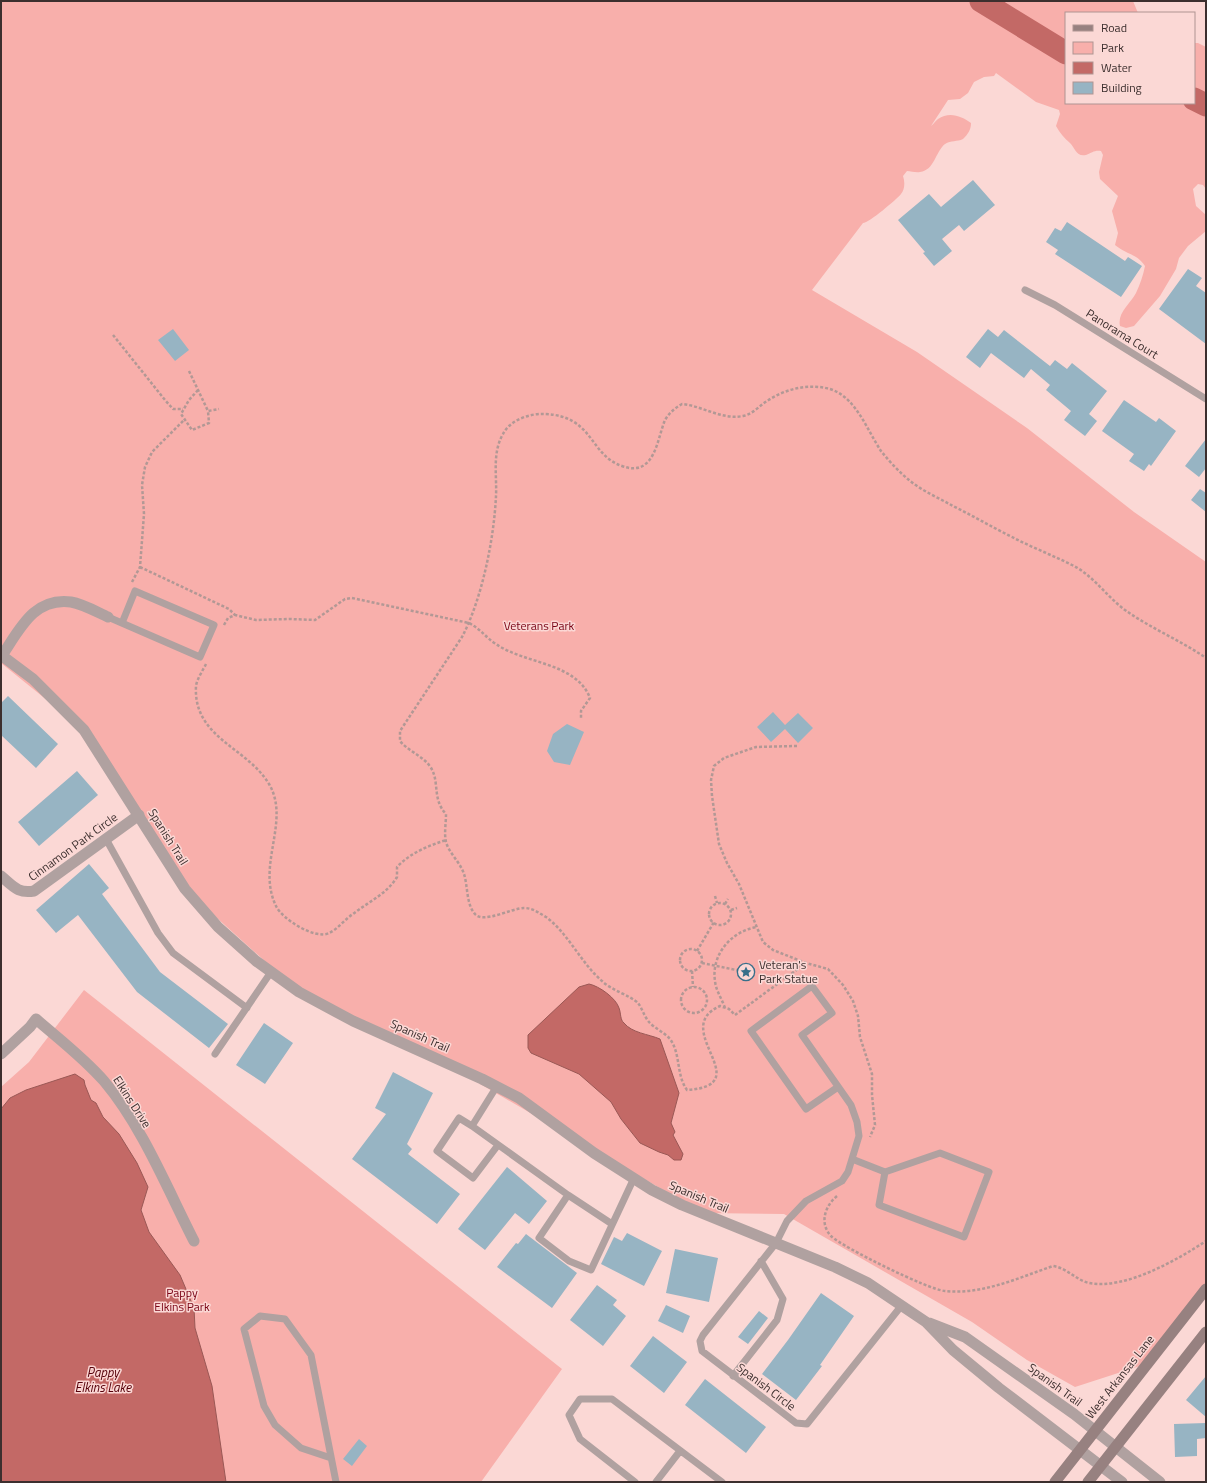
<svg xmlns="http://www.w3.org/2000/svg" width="1207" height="1483" font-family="'Titillium Web',sans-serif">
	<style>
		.green { fill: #f8afab }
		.water { fill: #c36966; stroke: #9a5855 }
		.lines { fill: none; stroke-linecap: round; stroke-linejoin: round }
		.river { stroke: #c36966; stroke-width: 23 }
		.building { fill: #97b4c3 }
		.path { stroke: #b29895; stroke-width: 2.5; stroke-dasharray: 3 2; stroke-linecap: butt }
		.service { stroke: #b0a1a0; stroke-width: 7 }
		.minor { stroke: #b0a1a0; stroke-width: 11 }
		.tertiary { stroke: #b0a1a0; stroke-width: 11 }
		.secondary { stroke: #978180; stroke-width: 11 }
		.labels { text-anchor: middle; stroke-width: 3; stroke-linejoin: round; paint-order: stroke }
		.street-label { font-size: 12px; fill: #3c2f2e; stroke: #fbd8d5 }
		.park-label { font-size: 12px; fill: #780214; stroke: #fbd8d5 }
		.poi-label { font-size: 12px; fill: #3c2f2e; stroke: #fbd8d5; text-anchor: start }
		.water-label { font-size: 13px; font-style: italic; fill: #55000a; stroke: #fbd8d5 }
	</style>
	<rect width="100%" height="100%" fill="#fbd8d5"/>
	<!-- green -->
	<path class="green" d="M1 1H1133L1138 13H1066V103H1194V43H1198L1206 47V189L1203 185 1198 184 1193 189 1196 206 1206 215V231L1188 246 1179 258 1176 269 1160 296 1134 326 1126 328 1120 326C1117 313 1130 304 1136 293 1140 284 1143 276 1145 266 1136 253 1127 255 1115 245L1118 233 1112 211 1118 196 1100 179 1099 172 1103 155 1101 151C1094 150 1092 153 1086 155 1076 157 1075 148 1070 143 1064 138 1060 133 1056 126L1060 114 1059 110 1036 102 996 73 994 76 984 77 974 82 968 93 960 99 948 100 931 126C934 124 935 121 938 119 949 111 962 116 971 123 971 130 968 134 963 139 957 142 951 140 945 144 935 152 935 170 920 172 916 173 911 171 907 171L903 176C905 182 905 189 901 194 897 199 869 223 863 223L812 290 917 352 1027 428 1134 512 1206 562V1289L1146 1364 1075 1387 1027 1360 972 1322 784 1214 703 1213 432 1056 299 992 185 889 84 730 1 663Z
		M84 990 562 1369 481 1482H1V1087L29 1062Z"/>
	<!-- water -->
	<path class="water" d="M589 984C599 986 616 998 619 1008 621 1013 620 1020 624 1023 632 1033 648 1034 660 1039L679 1093 671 1123 675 1132 673 1135 683 1154 681 1160H674L668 1155 659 1152 640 1143 621 1119 611 1102 579 1074 531 1053 528 1048V1035L579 987Z
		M75 1074 84 1080 85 1085 91 1100 96 1103 103 1117 119 1134 137 1163 148 1187 141 1210 149 1232 180 1275 194 1308 195 1328 212 1386 226 1482H1V1109L10 1098 26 1090Z"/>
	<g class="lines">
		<!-- river -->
		<path class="river" d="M981 1 1066 53
			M1194 99 1206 105"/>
	</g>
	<!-- building -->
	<path class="building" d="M973 180 995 205 964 231 959 225 942 239 952 251 934 266 923 253 925 252 898 220 929 194 941 207Z
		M1067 222 1125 261 1128 257 1142 266 1121 297 1055 254 1058 250 1046 242 1055 228 1061 231Z
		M1188 269 1202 278 1196 286 1206 293V344L1159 309Z
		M173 329 189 350 175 361 158 340Z
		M988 329 998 337 1004 330 1050 366 1055 360 1067 369 1072 363 1107 391 1089 414 1097 421 1085 436 1064 420 1071 411 1046 390 1050 385 1031 369 1024 378 991 353 980 368 966 357Z
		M1124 400 1156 422 1159 418 1176 431 1151 466 1149 464 1144 471 1129 461 1134 454 1102 431Z
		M1206 439V468L1199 477 1185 466Z
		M1200 489 1206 493V512L1191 500Z
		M8 696 58 744 36 768 1 735V703Z
		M773 712 785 725 798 713 813 728 798 743 785 729 771 742 757 727Z
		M567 724 584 732 570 765 554 762 547 751 553 734Z
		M77 771 98 795 39 846 18 822Z
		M89 864 109 888 102 894 160 972 228 1024 209 1048 137 992 78 915 56 933 36 910Z
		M264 1023 293 1043 265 1084 236 1065Z
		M393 1072 433 1093 407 1144 412 1149 408 1154 460 1194 437 1224 352 1159 386 1114 375 1108Z
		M507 1167 547 1201 529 1224 515 1213 485 1250 458 1229Z
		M627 1233 662 1251 644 1286 601 1264 614 1237 622 1241Z
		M526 1234 577 1273 552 1308 497 1267 516 1243 518 1244Z
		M675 1249 718 1258 709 1302 666 1293Z
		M597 1285 617 1300 613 1305 626 1316 603 1346 570 1320Z
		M821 1293 854 1316 820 1365 822 1366 796 1400 762 1374 788 1340Z
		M666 1305 690 1316 683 1333 658 1321Z
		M759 1311 768 1318 748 1344 738 1337Z
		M653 1336 687 1362 664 1393 630 1366Z
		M1206 1376V1417L1186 1400Z
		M705 1379 766 1427 746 1453 685 1405Z
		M1206 1423V1438L1197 1439V1456L1175 1457 1174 1424Z
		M359 1439 367 1446 352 1466 343 1459Z"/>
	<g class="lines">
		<!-- path -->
		<path class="path" d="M113 335 165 400 173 409H183
			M189 371 208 411
			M198 390 189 400 181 414 192 430 209 423 208 411 219 409
			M140 567 229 609 235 615
			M132 582 140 567 144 514 142 485 145 467 152 452 184 420
			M224 625 228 618 235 615 256 620 289 619 315 620 345 599 352 598 469 623C482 630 485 637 496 644 524 664 576 662 590 698L581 711V718
			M206 664C203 670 197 679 196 686 193 738 247 747 269 784 291 821 256 865 276 906 282 919 315 940 329 933 338 929 345 919 353 914 368 902 387 894 397 877V867C410 853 428 846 446 840
			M797 746 756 747 724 758 714 766 711 780 712 796 719 844 727 863 739 884 763 942 773 950 806 963 828 969 843 985 853 1001 858 1016 860 1037 872 1074V1095L875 1125 870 1137
			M715 896 717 903
			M709 914a11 11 0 1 1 22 0a11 11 0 1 1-22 0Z
			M725 904 728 899
			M731 910 737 908
			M680 960a11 11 0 1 1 22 0a11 11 0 1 1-22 0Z
			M697 951 714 922
			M702 963 746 972
			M806 963 735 1015 729 1009 720 1006C668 1029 760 1085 687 1090 676 1075 681 1054 670 1039 664 1032 654 1028 649 1022 644 1016 642 1008 638 1003 631 996 611 990 602 981 581 963 568 933 546 917 539 913 533 908 524 908 512 908 483 924 475 914 466 904 468 886 464 874 460 862 449 853 446 842 444 834 446 823 446 814 431 798 441 780 429 765 421 755 408 751 400 741V731L462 637C482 599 494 539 496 496 497 475 492 453 503 434 510 420 530 413 545 414 594 416 589 455 622 466 655 478 657 439 665 420 669 413 675 408 682 404 703 406 721 420 743 416 753 414 759 406 767 401 785 389 808 383 830 389 856 397 867 430 881 451 889 461 899 472 909 480 922 491 939 498 953 506 973 516 992 527 1012 537 1031 547 1052 555 1072 565 1093 575 1106 596 1125 610 1150 628 1180 640 1206 658
			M692 971 693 987
			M681 1000a13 13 0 1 1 26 0a13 13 0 1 1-26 0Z
			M725 1008C722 999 716 991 715 981 711 955 731 931 757 927
			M837 1196C825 1206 819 1223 831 1236 842 1247 929 1290 945 1291 982 1295 1018 1278 1053 1266 1067 1268 1076 1280 1089 1283 1125 1290 1177 1260 1206 1241"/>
		<!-- service -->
		<path class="service" d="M1025 290 1055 305 1206 399
			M108 617 200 657 214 625 135 591 122 623
			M106 839 158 933 173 953 247 1008
			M215 1054 271 972
			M497 1086 472 1126 568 1195 539 1238 569 1261 591 1270 634 1178
			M838 1087 806 1109 751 1031 812 986 832 1013 802 1035 851 1105 857 1122 859 1136 848 1172 842 1181 806 1201 787 1221 776 1243 703 1335 700 1341 702 1351 796 1423 807 1424 902 1305
			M472 1126 459 1118 437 1151 473 1178 498 1145
			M852 1159 885 1172 940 1153 989 1172 964 1237 879 1205 885 1172
			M568 1195 612 1224
			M733 1376 777 1320 783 1299 761 1261
			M331 1458 301 1448 275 1425 264 1406 244 1329 260 1316 285 1319 311 1355 336 1482
			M635 1482 580 1439 569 1415 580 1399H612L722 1482
			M656 1482 680 1451"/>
		<!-- minor -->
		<path class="minor" d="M1 657C19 631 33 597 71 602 83 604 97 612 108 617
			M1 876C13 886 18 894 34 891L139 815
			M1 1054 30 1027 36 1019C59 1039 84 1058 104 1081 142 1126 167 1188 194 1241"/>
		<!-- tertiary -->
		<path class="tertiary" d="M1 655 33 679 84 730 185 889 218 927 256 961 299 992 353 1021 482 1079 519 1098 594 1153 652 1190 682 1205 835 1267 868 1283 926 1322 953 1350 999 1388 1122 1482
			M929 1323 965 1337 1074 1414 1160 1482"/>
		<!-- secondary -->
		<path class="secondary" d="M1055 1482 1206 1289
			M1088 1482 1206 1332"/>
	</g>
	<!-- icons -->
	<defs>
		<symbol id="sight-ring" viewBox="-11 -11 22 22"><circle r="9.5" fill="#fbd8d5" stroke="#386f8a" stroke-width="1.5"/><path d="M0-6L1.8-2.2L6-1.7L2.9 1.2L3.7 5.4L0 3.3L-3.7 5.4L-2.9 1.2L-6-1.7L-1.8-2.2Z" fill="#386f8a"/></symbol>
	</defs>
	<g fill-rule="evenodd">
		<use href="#sight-ring" x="736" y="962" width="20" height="20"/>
	</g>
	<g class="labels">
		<!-- street labels -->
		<g class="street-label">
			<text transform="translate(1122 334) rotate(32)" y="4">Panorama Court</text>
			<text transform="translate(168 837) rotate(58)" y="4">Spanish Trail</text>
			<text transform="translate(73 847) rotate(-36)" y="4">Cinnamon Park Circle</text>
			<text transform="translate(420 1036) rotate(24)" y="4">Spanish Trail</text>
			<text transform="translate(132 1102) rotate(57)" y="4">Elkins Drive</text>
			<text transform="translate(699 1197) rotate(23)" y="4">Spanish Trail</text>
			<text transform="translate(1120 1377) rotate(-52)" y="4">West Arkansas Lane</text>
			<text transform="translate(1055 1385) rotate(36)" y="4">Spanish Trail</text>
			<text transform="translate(766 1387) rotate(37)" y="4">Spanish Circle</text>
		</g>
		<!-- park labels -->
		<g class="park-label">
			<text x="539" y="630">Veterans Park</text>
			<text x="182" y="1297">Pappy<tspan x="182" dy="14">Elkins Park</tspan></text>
		</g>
		<!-- poi labels -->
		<g class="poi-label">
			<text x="759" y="969">Veteran's<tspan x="759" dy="14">Park Statue</tspan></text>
		</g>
		<!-- water labels -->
		<g class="water-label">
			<text x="103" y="1377">Pappy<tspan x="103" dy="15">Elkins Lake</tspan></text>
		</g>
	</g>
	<!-- border -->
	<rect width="1207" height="1483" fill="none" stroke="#3c2f2e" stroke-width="4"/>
	<!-- legend -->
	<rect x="1065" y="12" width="130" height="92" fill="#fbd8d5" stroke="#af9492"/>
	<rect x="1073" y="25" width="20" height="6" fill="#978180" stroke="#af9492"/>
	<text x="1101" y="32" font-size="12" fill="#3c2f2e">Road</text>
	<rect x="1073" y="42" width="20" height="12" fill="#f8afab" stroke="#af9492"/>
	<text x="1101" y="52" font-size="12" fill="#3c2f2e">Park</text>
	<rect x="1073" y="62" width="20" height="12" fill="#c36966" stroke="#af9492"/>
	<text x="1101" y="72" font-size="12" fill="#3c2f2e">Water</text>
	<rect x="1073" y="82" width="20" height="12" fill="#97b4c3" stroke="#af9492"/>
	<text x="1101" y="92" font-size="12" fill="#3c2f2e">Building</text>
</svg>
